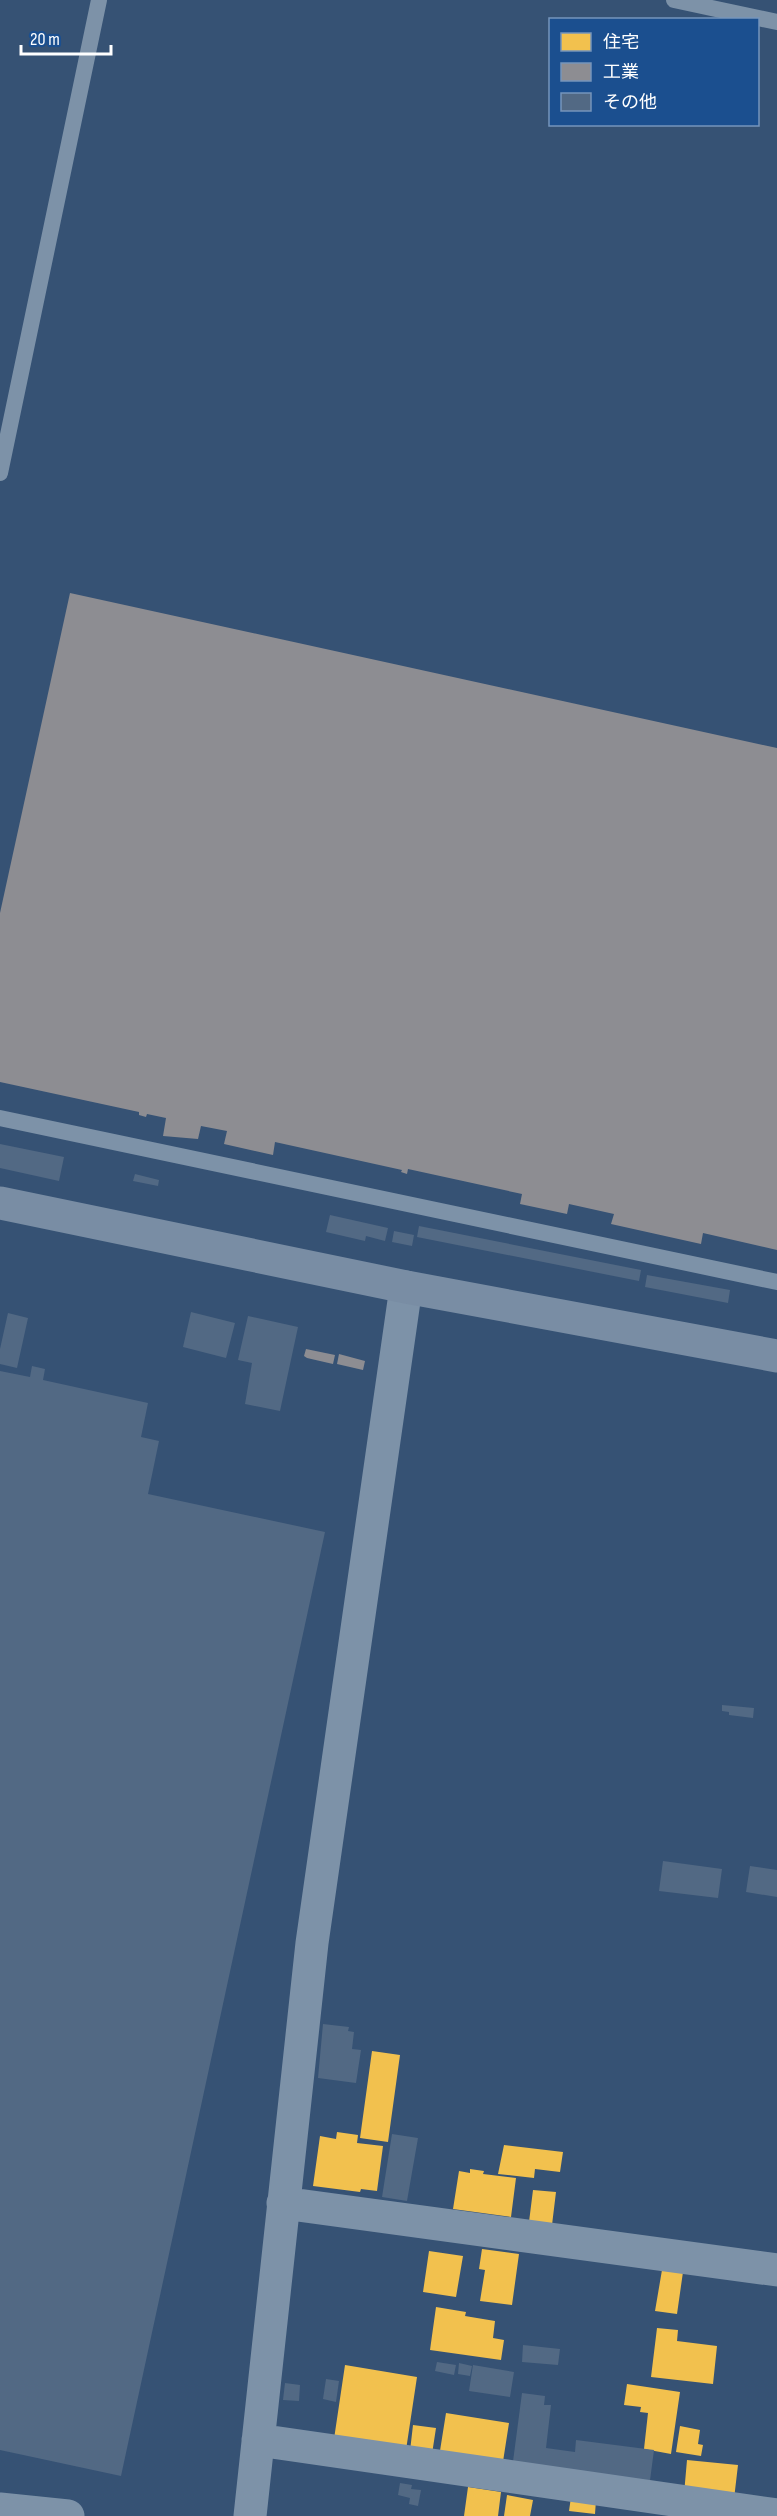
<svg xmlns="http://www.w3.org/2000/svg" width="777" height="2516" font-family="'Sofia Sans Condensed','Noto Sans JP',sans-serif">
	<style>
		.homes { fill: #f2c14e }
		.industry { fill: #8d8d92 }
		.building { fill: #526984 }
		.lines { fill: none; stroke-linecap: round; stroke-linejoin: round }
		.lane { stroke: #7d92a8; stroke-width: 16 }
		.street { stroke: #7d92a8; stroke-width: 33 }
		.secondary { stroke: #798da4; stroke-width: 33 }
	</style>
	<rect width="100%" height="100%" fill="#365274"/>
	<!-- homes -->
	<path class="homes" d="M372 2051 400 2055 388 2142 360 2138Z
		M337 2132 358 2135 357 2143 383 2146 377 2191 361 2189 360 2192 313 2186 320 2136 336 2139Z
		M504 2145 563 2152 560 2172 535 2169 534 2178 498 2174Z
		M470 2169 484 2171 483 2174 516 2178 511 2217 453 2209 459 2171 470 2173Z
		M533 2190 556 2192 552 2225 529 2222Z
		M482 2249 519 2254 512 2305 480 2301 485 2270 479 2269Z
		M429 2251 463 2256 456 2297 423 2292Z
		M662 2270 683 2272 677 2314 655 2311Z
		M436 2307 466 2312 465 2316 495 2321 493 2338 504 2340 501 2360 430 2350Z
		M657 2328 678 2330 677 2341 717 2346 713 2384 651 2377Z
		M345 2365 417 2377 406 2450 334 2439Z
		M627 2384 680 2392 671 2454 644 2449 648 2413 640 2412 641 2407 624 2405Z
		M446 2413 509 2423 502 2468 439 2457Z
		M413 2425 436 2428 432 2454 410 2451Z
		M680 2426 700 2430 698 2444 703 2445 701 2456 676 2452Z
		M687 2460 738 2465 734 2499 684 2494Z
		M468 2487 501 2492 498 2516H464Z
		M507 2495 533 2500 530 2516H504Z
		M571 2497 596 2500 595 2514 569 2511Z"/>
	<!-- industry -->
	<path class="industry" d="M70 593 777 748V1250L703 1233 701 1244 611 1224 614 1214 569 1204 567 1214 520 1204 522 1194 408 1169 407 1174 401 1172 402 1170 275 1142 273 1155 224 1144 227 1131 201 1126 198 1139 163 1136 166 1118 147 1114 146 1117 139 1115V1112L0 1082V913Z
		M306 1349 335 1355 333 1364 307 1358 304 1356Z
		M339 1354 365 1361 363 1370 337 1364Z"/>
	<!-- building -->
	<path class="building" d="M0 1144 64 1157 59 1181 0 1168Z
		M135 1174 159 1180 158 1186 133 1181Z
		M330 1215 388 1228 385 1241 366 1236 365 1241 326 1232Z
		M419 1226 641 1270 639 1281 417 1237Z
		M394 1231 414 1235 412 1246 392 1242Z
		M647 1275 730 1290 728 1303 645 1287Z
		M191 1312 235 1323 226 1358 183 1347Z
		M8 1313 28 1318 17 1368 0 1364V1349Z
		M248 1316 298 1327 280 1411 245 1404 252 1363 238 1360Z
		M32 1366 45 1369 43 1380 148 1403 141 1437 159 1441 148 1494 325 1532 121 2476 0 2450V1371L30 1377Z
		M722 1705 754 1708 753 1718 729 1715V1712L722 1711Z
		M663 1861 722 1869 718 1898 659 1891Z
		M750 1866 777 1870V1897L746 1892Z
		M323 2024 349 2027 348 2031 354 2032 352 2049 361 2050 356 2083 318 2078Z
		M392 2134 418 2138 407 2201 382 2197Z
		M523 2345 560 2349 558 2365 522 2362Z
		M437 2362 456 2365 454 2375 435 2371Z
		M459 2363 472 2366 470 2376 458 2374Z
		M473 2365 514 2372 510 2397 469 2391Z
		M326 2379 339 2381 336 2402 323 2399Z
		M285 2383 300 2385 299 2401 283 2400Z
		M522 2393 545 2396 544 2405H551L546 2448 575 2452 576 2440 654 2450 649 2488 512 2469Z
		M400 2483 412 2485 411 2489 421 2490 418 2506 409 2504 410 2498 398 2495Z"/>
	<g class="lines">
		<!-- lane -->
		<path class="lane" d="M674 0 777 22
			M0 473 99 0
			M0 1118 777 1282"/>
		<!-- street -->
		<path class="street" d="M283 2203 777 2270
			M258 2440 777 2515
			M0 2509 68 2516
			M250 2516 312 1943 406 1287"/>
		<!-- secondary -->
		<path class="secondary" d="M0 1203 406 1287 777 1356"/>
	</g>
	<!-- legend -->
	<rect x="549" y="18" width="210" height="108" fill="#1b4f8f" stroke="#7695bc" stroke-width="1.5"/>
	<rect x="561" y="33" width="30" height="18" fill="#f2c14e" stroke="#7695bc" stroke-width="1.5"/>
	<text x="603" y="48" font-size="18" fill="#ffffff">住宅</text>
	<rect x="561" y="63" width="30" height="18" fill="#8d8d92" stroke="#7695bc" stroke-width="1.5"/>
	<text x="603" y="78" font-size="18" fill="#ffffff">工業</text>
	<rect x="561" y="93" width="30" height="18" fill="#526984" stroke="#7695bc" stroke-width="1.5"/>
	<text x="603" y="108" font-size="18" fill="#ffffff">その他</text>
	<!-- scale -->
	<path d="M21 45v9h90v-9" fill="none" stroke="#ffffff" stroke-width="3"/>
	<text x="30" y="45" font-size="18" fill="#ffffff" stroke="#1b4f8f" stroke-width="4.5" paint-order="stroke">20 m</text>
</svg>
